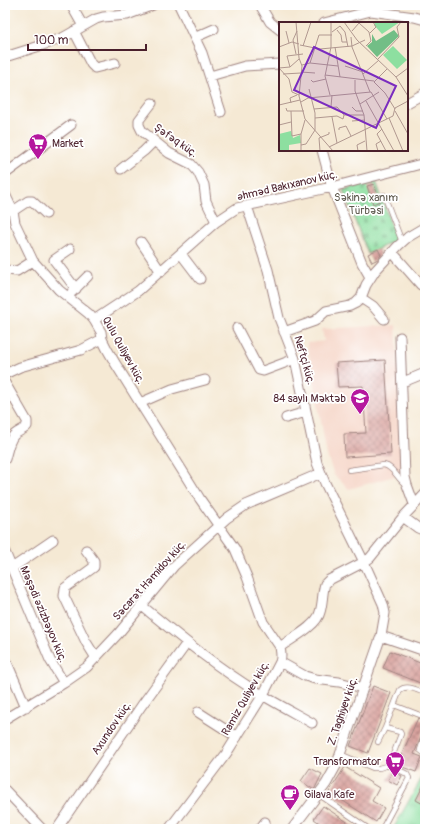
<svg xmlns="http://www.w3.org/2000/svg" width="430" height="834" font-family="Pangolin,sans-serif">
	<style>
		.built { fill: #f5d2c2 }
		.grass { fill: url(#grass-tufts); stroke: #6c7f66 }
		.cemetery { fill: url(#cemetery-stones); stroke: #6c7f66 }
		.building { fill: url(#building-cross-hatch) }
		.lines { fill: none; stroke-linecap: round; stroke-linejoin: round }
		.service-casing { stroke: #a08480; stroke-width: 6 }
		.minor-casing { stroke: #a08480; stroke-width: 11 }
		.service { stroke: #fff; stroke-width: 4.5 }
		.minor { stroke: #fff; stroke-width: 9 }
		.labels { text-anchor: middle; stroke-width: 3.5; stroke-linejoin: round; paint-order: stroke }
		.street-label { font-size: 11px; fill: #4a1f2b; stroke: #fff }
		.poi-label { font-size: 11px; fill: #4a1f2b; stroke: #fff; text-anchor: start }
		.park-label { font-size: 11px; fill: #5e594e; stroke: #fff }
		.inset-road { fill: none; stroke: #b19890; stroke-width: 1 }
		.view { fill: #7b2cbf; fill-opacity: 0.15; stroke: #7b2cbf; stroke-width: 2 }
		.inset-edge { fill: none; stroke: #4a1f2b; stroke-width: 2 }
	</style>
	<defs>
		<pattern id="grass-tufts" width="24" height="20" patternUnits="userSpaceOnUse"><rect width="24" height="20" fill="#8ddfa0"/><path d="M3 7l-1-3M5 7V3M7 7l1-3M15 17l-1-3M17 17v-4M19 17l1-3" fill="none" stroke="#7bbf8a"/></pattern>
		<pattern id="cemetery-stones" width="16" height="16" patternUnits="userSpaceOnUse"><rect width="16" height="16" fill="#8ddfa0"/><path d="M2 7V4a2 2 0 0 1 4 0v3zM10 15v-3a2 2 0 0 1 4 0v3z" fill="#7bbf8a"/></pattern>
		<pattern id="building-cross-hatch" width="8" height="8" patternUnits="userSpaceOnUse"><rect width="8" height="8" fill="#d9a39e"/><path d="M0 0l8 8M0 8l8-8" fill="none" stroke="#b28481"/></pattern>
	</defs>
	<rect width="100%" height="100%" fill="#fff"/>
	<filter id="ink" filterUnits="userSpaceOnUse"><feTurbulence type="fractalNoise" baseFrequency=".025" numOctaves="2"/><feDisplacementMap in="SourceGraphic" scale="8" xChannelSelector="R" yChannelSelector="G"/><feConvolveMatrix kernelMatrix="1 2 1 2 8 2 1 2 1" color-interpolation-filters="sRGB"/></filter>
	<filter id="wash" filterUnits="userSpaceOnUse"><feTurbulence type="fractalNoise" baseFrequency=".012" numOctaves="4" result="noise"/><feDisplacementMap in="SourceGraphic" scale="16" xChannelSelector="R" yChannelSelector="G"/><feGaussianBlur stdDeviation="0.9" result="paint"/><feColorMatrix in="noise" values="0 0 0 0 0 0 0 0 0 0 0 0 0 0 0 0 0 1.4 0 .05"/><feComposite in="paint" operator="in"/></filter>
	<g filter="url(#wash)">
		<rect width="100%" height="100%" fill="#f5e9d4"/>
		<!-- built -->
		<path class="built" d="M396 325 402 474 349 489 334 475 327 455 307 343 324 341 322 329Z"/>
		<!-- grass -->
		<path class="grass" d="M425 772V829H393Z"/>
		<!-- cemetery -->
		<path class="cemetery" d="M376 181 396 240 368 254 343 190Z"/>
		<g id="blocks">
			<!-- building -->
			<path class="building" d="M374 184 380 201 373 204 367 186Z
				M378 249 381 255 378 259 372 262 368 254Z
				M385 360 391 454 345 457 344 434 366 433 363 386 338 387 336 363Z
				M390 651 425 665V685L383 668Z
				M373 686 391 693 368 753 350 746Z
				M418 718 425 721V727L414 754 422 757 416 772 397 765Z
				M345 767 379 788 372 801 384 808 376 822 329 792Z
				M310 768 322 774 314 790 301 781Z
				M393 771 402 776 397 785 388 780Z
				M425 782V805L416 800Z
				M323 806 358 829H328L314 819Z"/>
		</g>
	</g>
	<g filter="url(#ink)">
		<use href="#blocks" fill-opacity="0" stroke="#a08480" stroke-width="1"/>
		<g class="lines">
			<defs>
				<path id="service" d="M384 195 402 242
					M349 470 384 465C394 467 397 479 406 485
					M394 705 425 717
					M425 735 420 750 425 754
					M378 742 385 728
					M340 754 373 768H379L389 765 407 774 409 778 407 782 382 829
					M389 765 401 734 400 732 385 728 400 690C407 684 417 690 425 693
					M318 794 369 829"/>
				<path id="minor" d="M71 5 83 26
					M179 5 202 53 221 112
					M260 5 270 22 280 30
					M324 23 371 11 414 17 425 20
					M74 31 91 64 95 68 115 63
					M196 37 214 29
					M5 57 49 43 64 37 96 19 103 17 127 15 153 5
					M210 76 245 66 280 64
					M152 103 139 120V125L142 131 169 153 191 164 198 172 204 185 206 201 216 222
					M407 103 425 93
					M322 150 332 187 362 263 370 277
					M121 169 144 151 154 141
					M5 174 71 125
					M5 194 13 211 15 223 33 261 59 290 89 314 94 320 101 332 102 339 107 349 115 363 200 499 235 549 247 577 263 622 280 647C281 653 282 657 280 662L263 695 226 754 169 829
					M247 206 268 270 279 318 295 359 317 463 325 483 364 562 383 604 385 613 381 636
					M13 211 28 201H32L46 214
					M141 242 161 272
					M70 249 54 260 76 289
					M392 252 421 285
					M181 254 200 279
					M5 270 17 271 33 261
					M72 292 88 276
					M361 298 373 306 384 319
					M94 320 138 291 216 222 237 208 332 187 425 163
					M237 328 259 370 263 371 295 359
					M284 332 315 321 326 311 350 306 356 303 361 298 366 285 375 271 398 246 408 237 425 227
					M400 337 405 477 407 485 414 504
					M5 374 20 367 81 350 102 339
					M403 381 408 380 425 373
					M5 383 27 421V426C24 430 18 431 14 435 9 440 7 452 5 459
					M140 403 172 389 205 380
					M286 418 306 412
					M403 517 418 528 425 531
					M86 550 94 561V567L65 588 64 596 86 642 96 658
					M5 552 50 660 64 683
					M12 568 53 540
					M141 605C180 637 220 670 264 696 279 705 296 714 312 723
					M280 647C291 639 317 626 320 612 323 603 322 593 325 584L329 580 364 562 370 558 403 517 425 494
					M5 658 26 707
					M280 662 305 676 315 679 339 682 363 688
					M198 712 237 737
					M5 719 64 683 87 667 118 634 174 566 227 518 246 505 321 473
					M5 790 42 829
					M57 829 142 705 187 643
					M260 829 265 822
					M292 829 326 784 336 766 381 636 425 651"/>
			</defs>
			<!-- service casing -->
			<use href="#service" class="service-casing"/>
			<!-- minor casing -->
			<use href="#minor" class="minor-casing"/>
			<!-- service -->
			<use href="#service" class="service"/>
			<!-- minor -->
			<use href="#minor" class="minor"/>
		</g>
	</g>
	<!-- icons -->
	<defs>
		<symbol id="supermarket-pin" viewBox="-11 -11 22 30"><path d="M0 17L-7.5 6A9.5 9.5 0 1 1 7.5 6Z" fill="#b5179e" stroke="#fff"/><path d="M-6-5.5h2.5l.6 2H6L4.5 2H-2.5L-4.4-4H-6ZM-1.5 3.2a1.3 1.3 0 1 0 .1 0ZM3 3.2a1.3 1.3 0 1 0 .1 0Z" fill="#fff"/></symbol>
		<symbol id="school-pin" viewBox="-11 -11 22 30"><path d="M0 17L-7.5 6A9.5 9.5 0 1 1 7.5 6Z" fill="#b5179e" stroke="#fff"/><path d="M0-5L7-2L0 1L-7-2ZM-4 1L0 2.5L4 1V4Q0 6-4 4Z" fill="#fff"/></symbol>
		<symbol id="cafe-pin" viewBox="-11 -11 22 30"><path d="M0 17L-7.5 6A9.5 9.5 0 1 1 7.5 6Z" fill="#b5179e" stroke="#fff"/><path d="M-5.5-4.5H6V0H3Q3 3.5 0 3.5H-2.5Q-5.5 3.5-5.5 0ZM3-3.2v2h1.7v-2ZM-6 4.5H4V6H-6Z" fill="#fff"/></symbol>
	</defs>
	<g fill-rule="evenodd">
		<use href="#supermarket-pin" x="27" y="132" width="22" height="30"/>
		<use href="#school-pin" x="349" y="387" width="22" height="30"/>
		<use href="#supermarket-pin" x="384" y="750" width="22" height="30"/>
		<use href="#cafe-pin" x="279" y="783" width="22" height="30"/>
	</g>
	<g class="labels">
		<!-- street labels -->
		<g class="street-label">
			<text transform="translate(176 140) rotate(35)" y="4">Şəfəq küç.</text>
			<text transform="translate(287 185) rotate(-13)" y="4">Əhməd Bakıxanov küç.</text>
			<text transform="translate(124 350) rotate(61)" y="4">Qulu Quliyev küç.</text>
			<text transform="translate(305 360) rotate(74)" y="4">Neftçi küç.</text>
			<text transform="translate(149 580) rotate(-48)" y="4">Səcarət Həmidov küç.</text>
			<text transform="translate(44 614) rotate(67)" y="4">Məşədi Əzizbəyov küç.</text>
			<text transform="translate(245 698) rotate(-60)" y="4">Ramiz Quliyev küç.</text>
			<text transform="translate(342 711) rotate(-71)" y="4">Z. Taghiyev küç.</text>
			<text transform="translate(111 728) rotate(-56)" y="4">Axundov küç.</text>
		</g>
		<!-- poi labels -->
		<g class="poi-label">
			<text x="52" y="147">Market</text>
			<text x="346" y="402" text-anchor="end">84 saylı Məktəb</text>
			<text x="381" y="765" text-anchor="end">Transformator</text>
			<text x="304" y="798">Gilava Kafe</text>
		</g>
		<!-- park labels -->
		<g class="park-label">
			<text x="366" y="201">Səkinə xanım<tspan x="366" dy="13">Türbəsi</tspan></text>
		</g>
	</g>
	<!-- overview -->
	<g transform="translate(279 22)">
		<rect width="129" height="129" fill="#f5e9d4"/>
		<path d="M96 0H121L103 12 95 3Z" fill="#8ddfa0"/>
		<path d="M115 8 120 14 98 35 88 24 93 20V12L97 19Z" fill="#72be86"/>
		<path d="M12 109 14 116 21 113 22 121 10 123V129H0V112Z" fill="#8ddfa0"/>
		<path d="M114 24 128 38 118 47 104 33Z" fill="#8ddfa0"/>
		<path class="inset-road" d="M17 0 20 36 23 44 20 74 26 97 54 129M65 0 78 18 117 55 129 74M58 8 62 13 63 20H68M7 9 10 21M73 9 80 1 90 10 92 19 87 24M53 10 61 4 66 10 69 25M91 11 97 5 94 0M72 15 73 25 91 70M21 23 41 27 73 24 86 18M24 24 32 0M0 25 13 20 20 22M56 25 61 55M17 32 14 18 18 9M99 37 120 15 118 5 122 0M31 41 59 44M23 43 31 41 40 13H53M66 44 84 50M11 45 8 34 24 32M0 46 10 57 13 70 20 73M0 46 11 45 20 37M108 47 95 60 106 71 116 87M22 50 36 51M4 52 22 51M84 52 100 38M46 53 95 59M117 55 129 46M32 58 34 60 47 57M76 58V69L85 93 88 129M51 73 46 54 52 25V0M87 79 115 129M22 80 29 76 92 70 108 97M12 81 11 76 18 73M81 82 100 70M0 83 21 78M52 85 53 73M73 85 77 89H84M7 86 8 89H25M35 87 58 85 65 93H85M12 89 13 114 22 112M116 89 129 112M53 95 58 121M36 96 58 94 64 97 65 93M110 96 124 129M73 99 86 98M0 103 12 100M103 107 98 112 107 129M60 108V106L67 104 72 114M22 123 27 122 36 108V91L30 67M50 125 114 94 116 86 129 79M22 129V112L26 98M41 129 40 116 50 112V110M79 129 78 123 86 119M99 129 97 122 102 119"/>
		<path class="view" d="M35 25 117 64 97 106 15 68Z"/>
		<rect width="129" height="129" class="inset-edge"/>
	</g>
	<!-- margin -->
	<rect width="430" height="834" fill="none" stroke="#fff" stroke-width="20"/>
	<!-- scale -->
	<path d="M28 44v6h118v-6" fill="none" stroke="#4a1f2b" stroke-width="2"/>
	<text x="34" y="44" font-size="12" fill="#4a1f2b" stroke="#ffffff" stroke-width="3" paint-order="stroke">100 m</text>
</svg>
